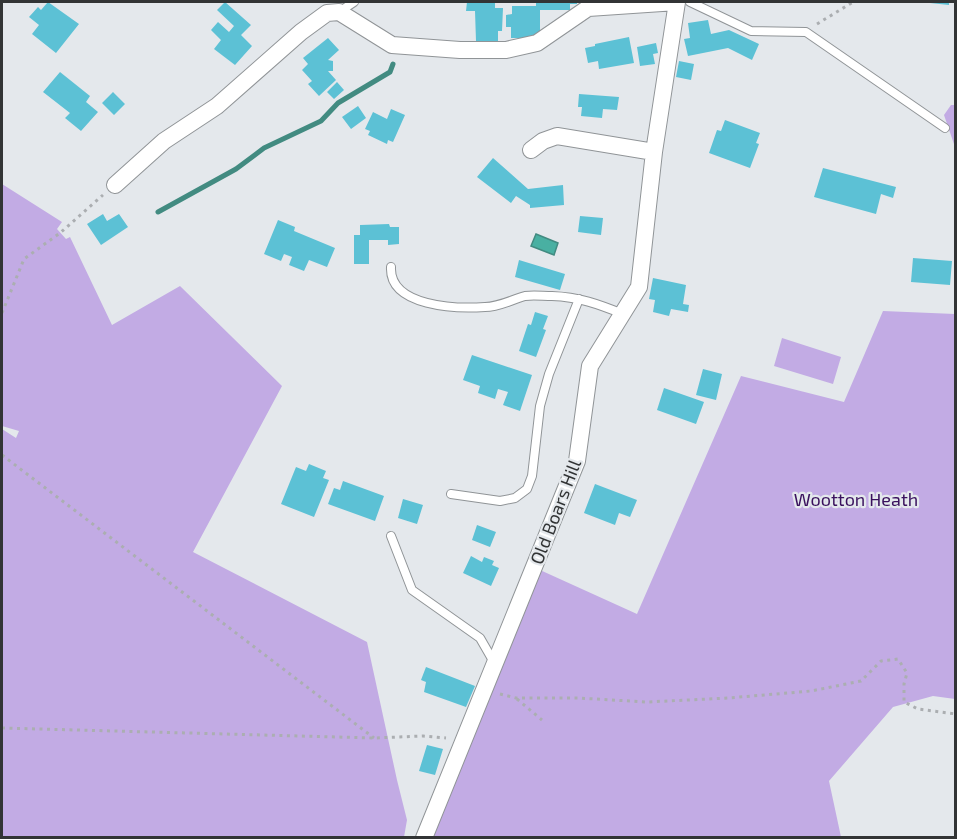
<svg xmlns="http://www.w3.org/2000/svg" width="957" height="839" font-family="'Exo 2',sans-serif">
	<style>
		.green { fill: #c2abe4 }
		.water { fill: #49b0a2; stroke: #428b81; stroke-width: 1.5 }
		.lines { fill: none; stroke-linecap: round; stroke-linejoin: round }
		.stream { stroke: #428b81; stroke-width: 5 }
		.building { fill: #5cc1d5 }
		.lane-casing { stroke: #909497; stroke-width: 10 }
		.street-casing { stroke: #909497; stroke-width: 18 }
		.path { stroke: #abaeb1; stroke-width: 3; stroke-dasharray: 3 4.5; stroke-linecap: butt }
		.lane { stroke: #fff; stroke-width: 8 }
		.street { stroke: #fff; stroke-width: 16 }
		.labels { text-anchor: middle; stroke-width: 4.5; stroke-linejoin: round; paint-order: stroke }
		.park-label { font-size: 18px; fill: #3a115e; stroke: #e4e8ec }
		.street-label { font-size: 18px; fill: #323435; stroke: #e4e8ec }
	</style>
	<rect width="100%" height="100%" fill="#e4e8ec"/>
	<!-- green -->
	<path class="green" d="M951 105H955V147L944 115Z
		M2 184 62 222 57 229 66 239 70 237 112 325 180 286 282 386 193 552 367 642 397 780 407 820 404 837H2V429L16 438 19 431 2 426Z
		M883 311 955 314V699L933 696 893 707 829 781 841 837 431 838 540 570 637 614 741 376 844 402Z
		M782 338 841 357 833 384 774 366Z"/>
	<!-- water -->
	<path class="water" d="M536 234 558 243 554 255 531 246Z"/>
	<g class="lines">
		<!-- stream -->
		<path class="stream" d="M158 212 236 169 264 148 321 121 338 103 390 72 393 64"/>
	</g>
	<!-- building -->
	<path class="building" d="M48 2 79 24 56 53 32 34 39 25 29 17 38 7 41 10Z
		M225 2 251 25 241 35 252 46 235 65 214 49 221 40 211 30 218 22 229 32 234 26 217 10Z
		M467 2H495V8H503L502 31H498V42L476 41 475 11H466Z
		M536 2H577V4H570V10H540V38H511V27H506V15L512 14V6H536Z
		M930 2H949V5L930 3Z
		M708 20 711 34 729 30 759 44 752 60 728 48 688 56 684 39 690 38 688 23Z
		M629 37 634 63 599 69 598 61 588 63 585 48 595 46V44Z
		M328 38 339 50 328 60 333 61V71H328L336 80 319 96 308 84 312 81 302 70 308 64 303 58Z
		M656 43 658 53 653 54 655 64 640 66 637 47Z
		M679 61 694 64 691 80 676 77Z
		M60 72 90 96 86 102 98 112 81 131 65 118 70 113 43 92Z
		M337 82 344 90 334 99 327 92Z
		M113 92 125 104 114 115 102 103Z
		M579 94 619 97 617 110 603 109 602 118 581 116 582 107H578Z
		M358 106 366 118 351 129 342 117Z
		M391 109 405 115 393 142 388 140 387 144 368 135 370 131 365 129 373 112 387 119Z
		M725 120 760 133 756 143 759 144 750 168 709 153 717 130 721 131Z
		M493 158 528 189 563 185 564 205 530 208V205L516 196 511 203 477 177Z
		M823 168 896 187 893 198 881 194 876 214 814 197Z
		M103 214 107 221 119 214 128 227 101 245 87 224Z
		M580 216 603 218 601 235 578 232Z
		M278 220 295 227 294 231 335 248 327 267 309 260 304 271 289 265 292 257 284 254 281 261 264 254Z
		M389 224 390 227H399V244L388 245V240H369V264H354V235H360V225Z
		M913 258 952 261 950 285 911 282Z
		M519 260 565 274 560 290 515 277Z
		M653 278 686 285 683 304 689 305 688 312 671 309 669 316 653 312 655 300 649 299Z
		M535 312 548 316 543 329 546 330 536 357 519 351 528 324 531 325Z
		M472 355 532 375 520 411 503 405 508 392 498 389 495 399 478 393 480 386 463 380Z
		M703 369 722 374 716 400 696 395Z
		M664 388 704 402 696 424 657 410Z
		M309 464 326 471 323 478 329 480 314 517 281 504 296 467 306 471Z
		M343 481 384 496 375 521 328 504 334 488 340 490Z
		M595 484 637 500 630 517 619 513 615 525 584 513Z
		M403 499 423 505 417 524 398 518Z
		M477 525 496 532 490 547 472 540Z
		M471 556 482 562 484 557 494 561 492 565 499 568 491 586 463 573Z
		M426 667 475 686 466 707 424 692 426 682 421 680Z
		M427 745 443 749 435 775 419 771Z"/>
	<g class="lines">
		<defs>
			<path id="lane" d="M690 2 751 31 806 32 945 128
				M339 12 354 2
				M391 267C389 307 457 309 485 307 499 307 511 300 525 296 533 295 543 296 552 296 579 297 598 304 623 314
				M451 494 500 501 515 498 527 489 532 476 540 406 549 374 579 299
				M391 536 412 590 480 638 495 664"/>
			<path id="street" d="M531 150 543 141 557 136 654 152
				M115 185 164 141 217 106 301 32 327 13 339 12 392 45 460 50H506L537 43 588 8 677 2
				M424 838 577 461 590 366 639 287 654 152 677 2"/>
		</defs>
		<!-- lane casing -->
		<use href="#lane" class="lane-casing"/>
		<!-- street casing -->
		<use href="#street" class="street-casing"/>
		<!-- path -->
		<path class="path" d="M817 24 853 2
			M2 313 24 259 60 233 103 195
			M2 455 374 738
			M500 694 516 698H578L647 702 728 698 811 691 861 681 881 661 898 659 907 673 904 684V702L918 709 956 714
			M517 699 542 720
			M2 728 374 738 423 736 446 738"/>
		<!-- lane -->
		<use href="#lane" class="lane"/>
		<!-- street -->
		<use href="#street" class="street"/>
	</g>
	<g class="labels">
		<!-- park labels -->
		<g class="park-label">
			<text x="856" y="506">Wootton Heath</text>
		</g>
		<!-- street labels -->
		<g class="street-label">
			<text transform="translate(556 512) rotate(-69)" y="6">Old Boars Hill</text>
		</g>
	</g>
	<!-- border -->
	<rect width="957" height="839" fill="none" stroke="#323435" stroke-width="6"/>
</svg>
